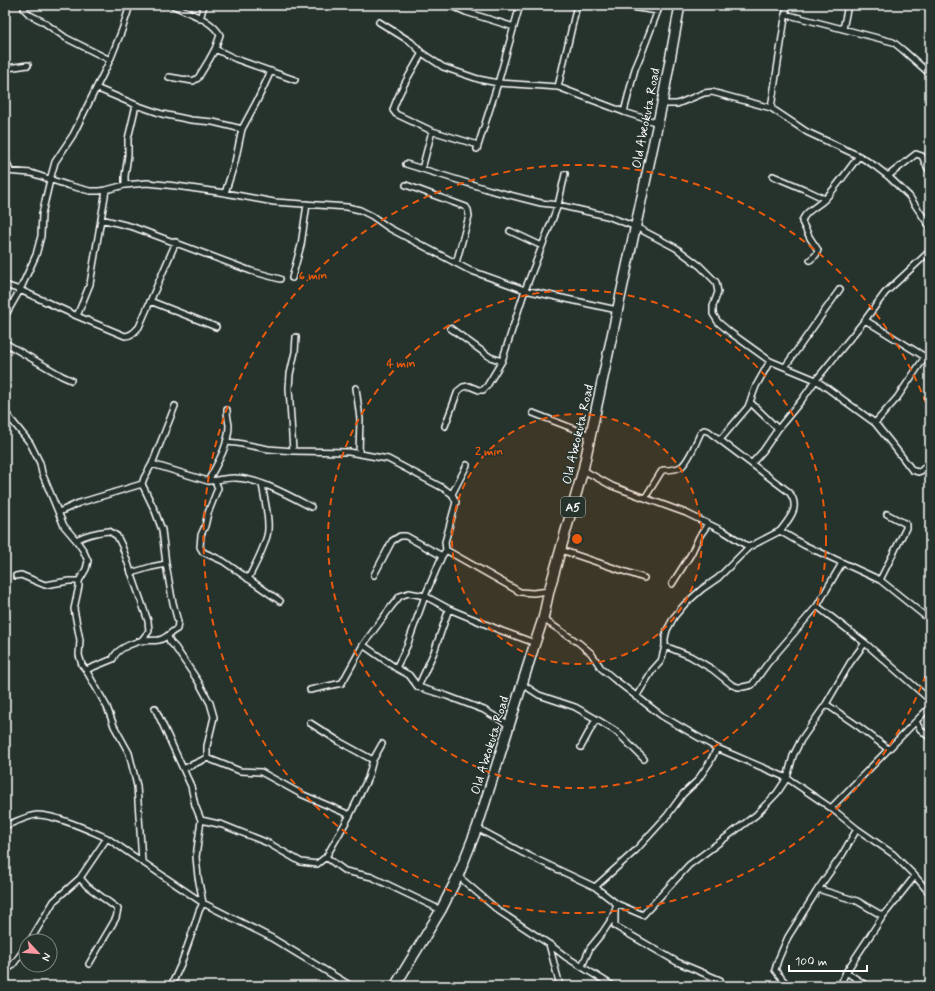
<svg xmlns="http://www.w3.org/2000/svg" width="935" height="991" font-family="Mynerve,sans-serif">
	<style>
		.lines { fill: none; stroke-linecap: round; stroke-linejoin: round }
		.street-casing { stroke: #fff; stroke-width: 8 }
		.highway-casing { stroke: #fff; stroke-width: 12 }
		.street { stroke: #26332d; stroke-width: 5 }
		.highway { stroke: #26332d; stroke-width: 9 }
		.ring { fill: none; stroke: #e8590c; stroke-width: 2; stroke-dasharray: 7 5 }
		.labels { text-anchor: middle; stroke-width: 3; stroke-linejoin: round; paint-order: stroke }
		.shield { fill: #26332d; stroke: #bec2c0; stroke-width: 1 }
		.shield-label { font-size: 12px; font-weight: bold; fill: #fff }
		.street-label { font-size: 13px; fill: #fff; stroke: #26332d }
		.centre { fill: #e8590c; stroke: #26332d; stroke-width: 2 }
		.ring-label { font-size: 12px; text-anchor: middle; font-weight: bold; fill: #e8590c; stroke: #26332d; stroke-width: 3; stroke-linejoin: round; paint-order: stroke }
	</style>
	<rect width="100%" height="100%" fill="#26332d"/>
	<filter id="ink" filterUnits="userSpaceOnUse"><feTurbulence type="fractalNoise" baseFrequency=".025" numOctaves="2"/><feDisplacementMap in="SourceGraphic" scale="8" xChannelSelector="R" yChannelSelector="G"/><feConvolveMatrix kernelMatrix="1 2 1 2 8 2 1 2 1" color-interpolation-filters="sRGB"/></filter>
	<g filter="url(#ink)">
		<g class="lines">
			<defs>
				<path id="street" d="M26 5 24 9 30 15 42 21 66 38 110 60
					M450 5 466 12 514 27
					M616 5 658 11
					M785 14 893 42 903 50 930 74
					M200 19 204 5
					M379 22 411 42 422 53 443 67 478 79 498 83 558 87 624 112 658 123
					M843 29 848 5
					M215 49 236 59 295 80
					M422 53C412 71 399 90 393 110L396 114 432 131 478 145
					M5 69 8 68 28 65
					M169 77 193 81 198 78 209 60 215 49 220 35C211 19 188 13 172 5
					M558 87 577 5
					M96 88 136 105 162 114 191 120 213 122 242 129
					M662 104H677L704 93 712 92 771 108 807 132 859 156 875 166 888 176 909 196 930 227
					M771 108 787 5
					M624 112 635 69 643 50 660 5
					M477 149 498 83 520 5
					M5 157 10 171
					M406 164 490 190 541 203 558 205 607 216 636 227 676 248 700 266 716 282 718 292 713 306V314L718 322 731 333 770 361 816 380 875 423 896 449 912 470 918 472 921 471 930 462
					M422 169 432 131
					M5 171 31 173 67 185 90 191H99L106 190 125 185 147 183 176 186 225 193 274 202 347 207 360 210 372 216 389 228 469 270 525 290 617 310
					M773 176 804 189 825 199
					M888 176 916 154 922 156 927 167 930 171
					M125 185V176L128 155V139L136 105
					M406 185 466 207 468 210 469 216 456 263
					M225 193 235 162 242 129 257 101 271 71
					M101 219 133 227 251 271 280 279
					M510 231 542 246
					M810 260 816 255 818 250 810 238 802 222C804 211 819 206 826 198 838 185 848 170 859 156
					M292 278 301 245 307 204
					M5 285 20 290 77 316 125 336C132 336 135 331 139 327L176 242
					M150 301 216 327
					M5 316 20 290 36 255 41 236 42 214 50 180 55 162 73 135 110 60 122 30 130 5
					M77 316 90 284 106 190
					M865 320 930 360
					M450 328 490 357 502 361
					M5 343 62 376 71 380
					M785 367 840 289
					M356 388 360 419 359 453
					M750 402 778 429
					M5 412 30 443 40 463 42 473 64 526 76 540 83 550 88 561 86 569 79 581V586L74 609 80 640 79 655 82 665 86 670 107 707 114 726 129 753 137 786 142 861
					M533 413 590 435
					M875 423 897 398 925 357
					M445 426 458 391 463 387 469 386 479 390H483L487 386 502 361 525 290 558 205 565 174
					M720 440 748 407 756 386 770 361
					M226 442 237 443 268 449 293 451 349 452 388 459 443 488 452 494 456 502 445 542 446 550 442 556 425 596 407 646 396 668
					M293 451 289 388 290 374 295 352 296 337
					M752 463 763 451 778 429 801 401 816 380 865 320 885 293 930 251
					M152 464 208 481C217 481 226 477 236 478 260 479 290 496 311 507
					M583 470 612 486 686 513 725 532 749 547
					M208 481C217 464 229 445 229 425 228 420 227 415 227 410
					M215 481 218 488 208 513 205 526 201 535 200 547 203 552 223 561 280 601
					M452 494 467 465
					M645 498 661 472 663 470C669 470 677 470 682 466 690 459 696 442 701 432L704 430 708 431 789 492C801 507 790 518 780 531
					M59 512 79 503 142 484
					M76 540C87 534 97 532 109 531L117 536 122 546 148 621 149 631 141 641
					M446 550 520 592 533 593 549 591
					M561 550 644 578
					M131 573 151 567 166 564
					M374 575 392 541 400 536H406L442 556
					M16 576 21 575 45 585 69 581H79
					M248 579C255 565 263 551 267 536 271 523 264 498 262 484
					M880 580 906 528V524L887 514
					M672 584 691 554 699 537 708 524
					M817 606 865 643 930 700
					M543 619 579 643 591 653 601 668 614 679 662 716 717 748 787 778 831 808 857 829 893 854 915 876 930 894
					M168 636 170 642 175 647 198 681 210 703 214 717 207 746V758
					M363 645 396 668 409 675 418 687 447 696 484 710 509 725
					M665 646 690 656 712 669 732 685 738 687H743L752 685 768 663 817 606 842 563
					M86 670 113 659C116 649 130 644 140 641 146 640 153 641 159 640 167 638 170 632 177 629L178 622 172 599 166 564 162 530 155 511 142 484 144 478 152 464 175 406
					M522 684 539 695 575 707 596 719 617 732 644 759
					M418 687 434 652 449 609
					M310 690 342 683 363 645 391 607 400 596 409 593 425 596 449 609 502 631 535 643
					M636 697 652 671 661 661 662 658 665 646V638L667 630 674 617 684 605 702 589 718 578 749 547 780 531 804 545 880 580 930 620
					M826 704 858 726 888 749
					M155 708 191 786 195 805 201 820 196 857 198 877 203 903 199 911 191 936 181 964 171 986
					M916 721 920 729 930 738
					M310 723 340 742 373 760
					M581 747 596 719
					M183 769 207 758 240 771 261 772 301 794 350 815
					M831 808 925 712 930 709
					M201 820 223 825 268 843 301 862 317 864 326 857 345 871 372 877 399 890 441 910
					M5 826C12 823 30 815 37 815 56 815 89 830 107 838L203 903 270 937 351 986
					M477 828 523 853 595 887 617 904 615 910V926L677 962 720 980
					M326 857 350 815 368 778 373 760 382 744
					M458 876 499 911 549 944 566 957 613 986
					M80 878 87 886 118 909 116 918 89 964
					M595 887 635 851 667 816 683 794 697 781 710 762 717 748
					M818 889 857 901 883 916
					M617 904 643 915 689 865 756 815 777 793 787 778 793 756 801 740 826 704 850 663 865 643
					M30 941 54 901 80 878 107 838
					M549 944 560 986
					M930 948V963
					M582 966 590 948 603 932 611 920 614 913
					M5 971 12 966 26 947
					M846 972 867 986
					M788 986 775 970 778 960 788 937 818 889 842 855 857 829
					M840 986 846 972 883 916 915 876"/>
				<path id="highway" d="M395 986 441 910 458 876 477 828 535 643 543 619 549 591 583 470 662 104 680 5"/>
			</defs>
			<!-- street casing -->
			<use href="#street" class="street-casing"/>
			<!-- highway casing -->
			<use href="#highway" class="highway-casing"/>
			<!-- street -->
			<use href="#street" class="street"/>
			<!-- highway -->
			<use href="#highway" class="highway"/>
		</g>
	</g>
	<!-- distance rings -->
	<circle cx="577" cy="539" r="125" fill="#e8590c" fill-opacity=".12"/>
	<g class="ring">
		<circle cx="577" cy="539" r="125"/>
		<circle cx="577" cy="539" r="249"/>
		<path d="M930 664A374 374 0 1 1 930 414"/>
	</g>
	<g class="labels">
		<!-- shield labels -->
		<rect class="shield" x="561" y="497" width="24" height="20" rx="3"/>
		<g class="shield-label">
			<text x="573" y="511">A5</text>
		</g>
		<!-- street labels -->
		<g class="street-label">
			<text transform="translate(645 118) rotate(-79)" y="5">Old Abeokuta Road</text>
			<text transform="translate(577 434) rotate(-77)" y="5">Old Abeokuta Road</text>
			<text transform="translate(489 745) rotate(-73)" y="5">Old Abeokuta Road</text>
		</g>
	</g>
	<circle cx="577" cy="539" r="6" class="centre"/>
	<g class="ring-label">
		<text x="313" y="279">6 min</text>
		<text x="401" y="367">4 min</text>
		<text x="489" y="455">2 min</text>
	</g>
	<!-- margin -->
	<rect width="935" height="991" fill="none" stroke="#26332d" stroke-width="20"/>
	<rect x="10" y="10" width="915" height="971" fill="none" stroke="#fff" stroke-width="1.5" filter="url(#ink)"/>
	<!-- north arrow -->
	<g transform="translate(38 953) rotate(116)"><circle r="19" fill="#26332d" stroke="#7d8581"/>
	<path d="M0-3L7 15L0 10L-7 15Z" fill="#ff9aa2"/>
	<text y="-6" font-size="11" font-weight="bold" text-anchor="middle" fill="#ffffff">N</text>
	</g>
	<!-- scale -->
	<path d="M789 965v6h78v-6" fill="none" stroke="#ffffff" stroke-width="2"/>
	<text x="795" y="965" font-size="12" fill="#ffffff" stroke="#26332d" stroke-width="3" paint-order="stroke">100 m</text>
</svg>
